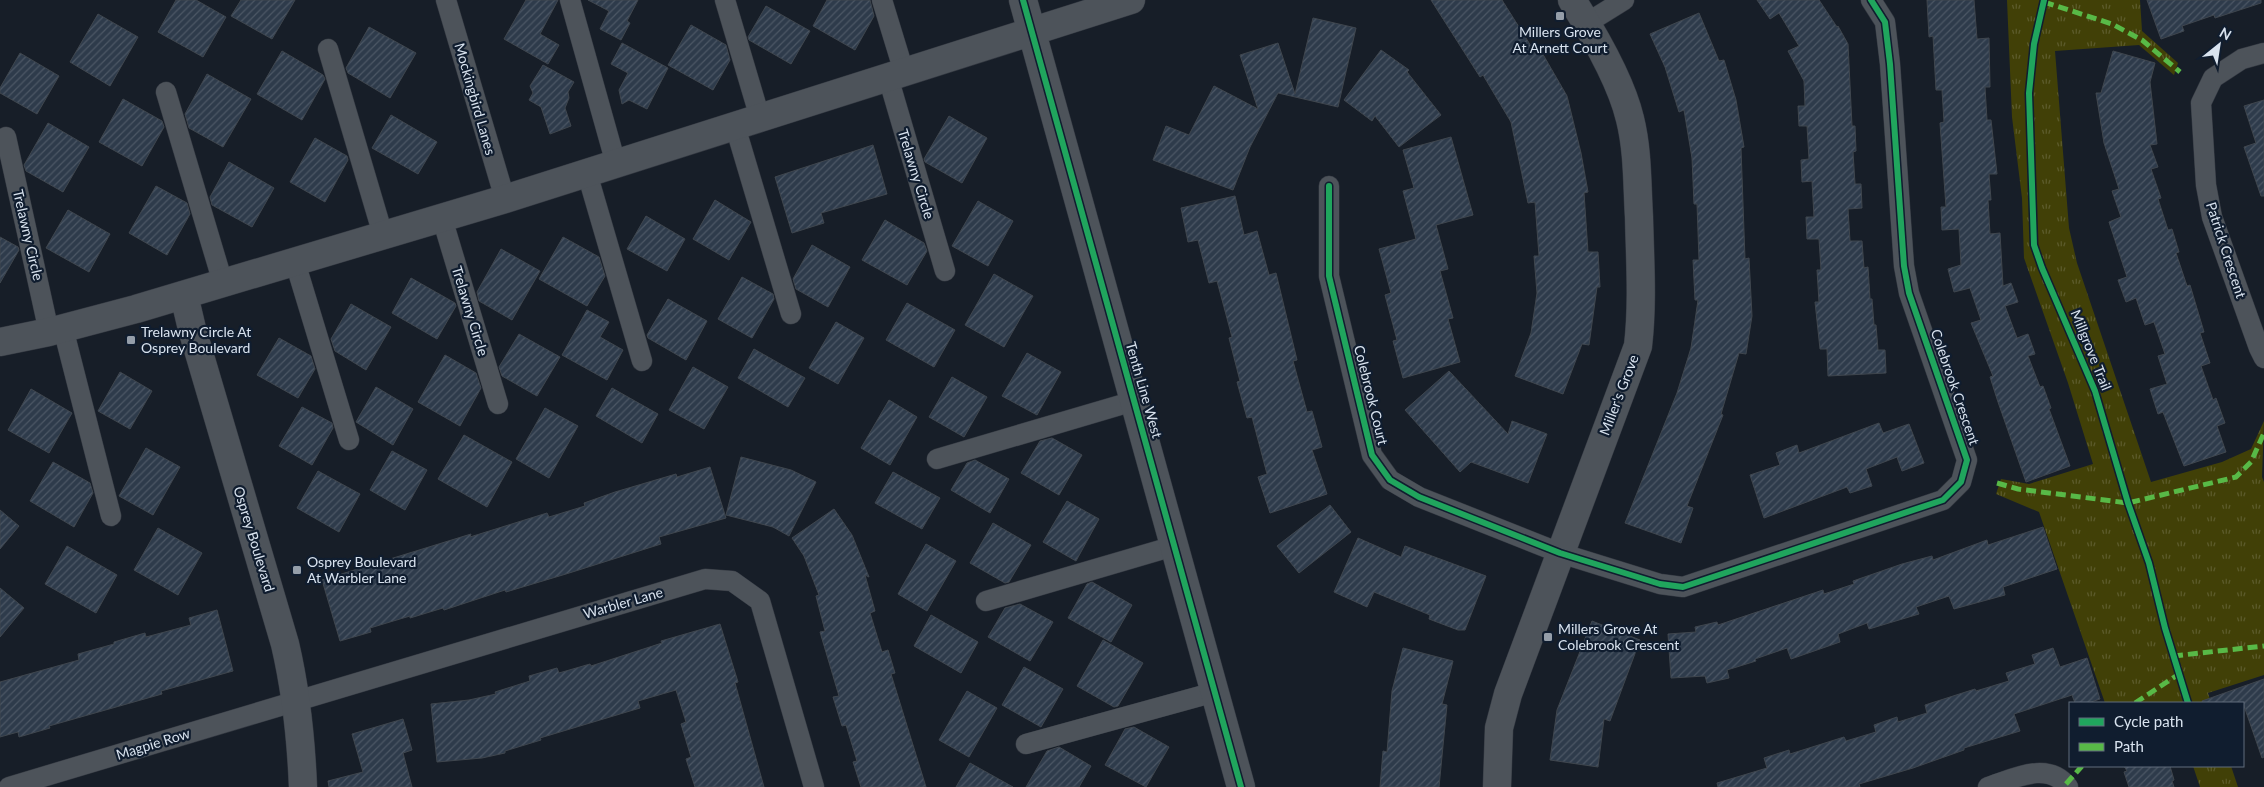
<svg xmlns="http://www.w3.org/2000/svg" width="2264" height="787" font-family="Lato,sans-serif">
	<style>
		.grass { fill: url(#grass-tufts) }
		.building { fill: url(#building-hatch); stroke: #3f464e }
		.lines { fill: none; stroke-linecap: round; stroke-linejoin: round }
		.street-casing { stroke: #333841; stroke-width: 21 }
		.secondary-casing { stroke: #333841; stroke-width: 29 }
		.street { stroke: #4d535a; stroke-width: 20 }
		.secondary { stroke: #4d535a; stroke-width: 28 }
		.quiet { stroke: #58b947; stroke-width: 5; stroke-dasharray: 10 5; stroke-linecap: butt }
		.cycleway-casing { stroke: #101d2f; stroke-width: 9 }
		.cycleway { stroke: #20a55d; stroke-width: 6 }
		.poi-dot { fill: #959ea9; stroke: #101d2f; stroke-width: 2 }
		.labels { text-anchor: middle; stroke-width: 4.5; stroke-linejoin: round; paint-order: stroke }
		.poi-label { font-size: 14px; fill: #d9e3ef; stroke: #101d2f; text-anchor: start }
		.street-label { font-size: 14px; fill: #d9e3ef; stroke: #101d2f }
	</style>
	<defs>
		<pattern id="grass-tufts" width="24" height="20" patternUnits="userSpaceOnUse" patternTransform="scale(1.25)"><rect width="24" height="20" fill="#414007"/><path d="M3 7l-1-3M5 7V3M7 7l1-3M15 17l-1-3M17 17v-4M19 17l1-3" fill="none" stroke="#5c5b2b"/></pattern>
		<pattern id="building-hatch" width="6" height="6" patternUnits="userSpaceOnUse" patternTransform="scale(1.25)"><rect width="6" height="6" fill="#2e3b4b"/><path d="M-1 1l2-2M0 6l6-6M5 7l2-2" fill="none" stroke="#4c5765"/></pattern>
	</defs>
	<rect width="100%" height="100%" fill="#171e28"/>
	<!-- grass -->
	<path class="grass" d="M2007 0H2140L2142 31 2178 63 2174 75 2139 45 2055 51 2069 228 2077 263 2151 482 2222 462 2251 449 2264 421 2262 477 2264 482V675L2208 693 2211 703H2105L2039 512 1996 494 2001 479 2029 484 2093 464 2068 383 2024 258 2022 198 2012 117Z
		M2193 766H2231L2238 787H2200Z"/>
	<!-- building -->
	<path class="building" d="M176 0H196L226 17 203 57 158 32Z
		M241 0H295L272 39 231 16Z
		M526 0H558L540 34 559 45 548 64 504 39Z
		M588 0H638L627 21 630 23 621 40 600 29 609 11Z
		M827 0H870L874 16 855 50 813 26Z
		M1431 0H1502L1536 54 1541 51 1567 96 1581 153 1588 192 1584 193 1588 252H1598L1600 287H1597L1589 345 1582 344 1563 394 1515 376 1531 333 1537 293 1534 256H1539L1535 202 1528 203 1511 122 1483 75 1480 77Z
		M1757 0H1819L1837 27 1838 26 1848 44 1852 126H1855L1856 151 1853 152 1855 184H1861L1862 208 1848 209 1850 241H1862L1864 268 1868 267 1870 299H1872L1874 325H1876L1878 350H1885L1886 373 1828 376 1827 349H1820L1815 302H1819L1817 270H1821L1819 239H1807L1806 217H1814L1812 181 1802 182 1801 160 1809 159 1807 126H1799L1798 106H1805L1804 81 1788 51 1799 46 1779 13 1770 19Z
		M1927 0H1974L1977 39 1989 38 1990 87H1985L1987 120H1991L1997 174H1989L1991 200H1988L1990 234 2000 233 2003 286 2011 283 2018 302 2005 306 2017 338 2028 334 2035 354 2028 356 2040 387 2043 386 2051 408 2049 409 2070 466 2026 482 1998 402 1990 377 1993 376 1971 323 1981 320 1970 288 1954 292 1948 269 1961 265 1959 229 1942 230 1941 207H1946L1940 123 1944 122 1942 90H1936L1933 36 1929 37Z
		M2147 0H2261V3L2215 18 2214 15 2182 26 2184 31 2161 39Z
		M766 6 810 31 791 64 749 40 748 37Z
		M1699 13 1719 61 1724 60 1736 100 1744 147 1741 148 1745 259 1749 258 1752 316 1746 354 1739 353 1721 414 1723 415 1687 506 1693 508 1681 543 1625 523 1677 393 1691 348 1698 300H1695L1693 260H1699L1697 204H1694L1692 158 1684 110 1679 112 1665 67 1650 34Z
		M98 14 138 37 110 86 70 62Z
		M1313 18 1356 28 1338 107 1278 93 1250 147 1233 190 1153 160 1166 126 1189 135 1214 86 1258 109 1240 55 1278 43 1295 94Z
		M691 25 726 45 730 60 713 90 668 65Z
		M369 27 416 53 390 98 348 73 346 68Z
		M622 43 668 68 647 109 629 100 622 104 619 90 628 73 611 64Z
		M1381 50 1409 70 1407 72 1441 115 1399 147 1375 116 1372 121 1344 100Z
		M282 51 323 75 325 79 302 120 257 94Z
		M2113 51 2155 63 2150 82 2157 144 2150 145 2158 167 2151 169 2161 198 2158 199 2168 230 2172 229 2179 252 2176 253 2187 286 2190 285 2204 332 2200 333 2210 363 2201 366 2213 400 2216 398 2225 423 2217 426 2226 452 2184 466 2163 412 2158 414 2150 389 2167 384 2158 356 2165 354 2154 322 2145 325 2136 298 2126 302 2118 280 2127 277 2109 222 2121 217 2112 191 2119 189 2104 143 2096 93H2101Z
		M20 53 59 76 37 114 0 93V88Z
		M543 65 574 82 568 92 569 98 565 108 571 126 550 134 541 107 529 100 533 93 530 86Z
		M207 74 251 99 223 147 189 128 185 114Z
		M123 99 162 121 164 127 142 166 99 142Z
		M2264 100V196H2261L2244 147 2256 143 2244 106Z
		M391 115 437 142 418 174 372 148Z
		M949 116 987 138 962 183 925 162 924 159Z
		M48 123 89 147 63 192 26 171 24 165Z
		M1451 137 1473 215 1436 225 1448 269 1440 271 1453 318 1448 319 1460 362 1403 378 1393 341 1397 340 1385 295 1391 293 1379 249 1416 239 1403 191 1414 188 1403 150Z
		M315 138 347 156 348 160 325 202 290 182Z
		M873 145 887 194 821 213 824 223 792 233 775 177Z
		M229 162 274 188 252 227 212 205 210 197Z
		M156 186 187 203 190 214 167 255 129 233Z
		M1235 196 1244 235 1257 231 1269 275 1276 273 1297 360 1293 361 1307 412 1312 411 1322 447 1312 450 1327 494 1270 513 1258 477 1267 474 1252 417 1247 418 1237 382 1240 381 1229 338 1232 337 1217 281 1209 283 1198 240 1188 242 1181 208Z
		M715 200 751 222 729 260 693 239Z
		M978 201 1013 221 988 266 952 246Z
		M68 210 110 234 89 272 46 248Z
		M646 216 685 239 667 271 627 249Z
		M885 220 924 243 927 251 907 285 862 260Z
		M0 237 18 247 19 250 0 283Z
		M563 237 599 257 605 276 587 306 539 279Z
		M812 245 850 267 828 307 796 289 793 279Z
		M501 249 540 271 512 320 479 301 477 292Z
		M994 274 1033 296 1004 347 965 325Z
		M742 277 773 294 774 299 752 338 718 319Z
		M411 278 455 303 456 306 437 339 392 313Z
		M668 299 707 321 686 360 648 338 647 335Z
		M907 303 955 330 934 367 886 340Z
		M351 304 391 327 366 370 335 351 331 339Z
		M587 310 609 322 600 337 623 350 607 380 562 355Z
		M836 322 864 338 838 384 809 368Z
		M519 334 560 357 537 396 502 376 499 367Z
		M279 338 311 356 315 369 298 398 257 375Z
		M754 349 805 378 788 407 738 378Z
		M1027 353 1061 372 1037 415 1002 396Z
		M445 355 476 373 481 388 460 426 418 402Z
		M693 367 728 387 704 429 669 410Z
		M1449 371 1508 434 1512 421 1547 434 1528 483 1471 462 1460 472 1405 410Z
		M120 372 152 391 130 429 98 411Z
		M952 377 987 397 964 437 929 417Z
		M376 387 413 409 393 445 356 422Z
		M612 388 658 414 642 443 596 416Z
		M31 389 72 413 49 453 8 430Z
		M889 400 917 417 890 465 861 448Z
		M302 407 332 423 333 428 312 465 279 446Z
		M545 408 578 426 549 478 516 459Z
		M1879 423 1883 433 1909 424 1924 463 1902 471 1897 457 1866 469 1872 486 1850 493 1847 487 1764 518 1750 475 1780 465 1776 453 1797 445 1799 453Z
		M464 435 512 462 487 507 438 479Z
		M1052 438 1082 455 1059 495 1021 473 1040 441Z
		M146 448 180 467 153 515 119 496Z
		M392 451 427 470 405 510 370 490Z
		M741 457 791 470 816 482 789 536 773 527 726 515Z
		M975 460 1009 479 990 513 951 490 967 463Z
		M53 462 90 483 93 493 74 527 30 501Z
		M710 467 726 518 659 537 661 544 566 574 506 592 505 590 444 610 443 608 410 618V616L370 628 371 632 340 641 322 580 471 534 470 537 547 513 549 517 585 506 584 503 615 492 676 474 677 477Z
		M318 471 360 494 339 532 297 508Z
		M893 472 940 498 922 529 875 503Z
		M1067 501 1099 519 1076 561 1043 542Z
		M1330 505 1351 532 1299 573 1277 546Z
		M834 509 852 535 869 577 865 575 875 611 870 613 882 652 888 650 895 673 891 674 926 787H861L853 762 857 761 846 725 842 726 833 697 839 696 820 632 825 631 816 596 819 595 804 556 792 538Z
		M0 510 19 526 0 549Z
		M993 523 1031 545 1009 582 1005 583 970 563Z
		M2043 527 2057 569 2003 587 2005 595 1954 609 1949 596 1916 607 1919 614 1869 629 1867 623 1838 634 1840 642 1791 659 1787 648 1755 659 1756 661 1727 670 1729 678 1707 683 1705 676 1671 678 1668 634 1696 632 1695 627 1717 622 1718 625 1823 590 1824 594 1854 584 1853 581 1902 564 1932 556 1933 560 1987 540 1988 545Z
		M158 528 202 553 178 595 134 570Z
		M1358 538 1401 557 1405 546 1486 576 1465 630H1458L1429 619 1430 615 1374 592 1367 607 1334 592Z
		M926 544 956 561 927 611 898 594Z
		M67 546 117 575 96 613 45 584Z
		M1092 582 1132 605 1111 642 1068 618 1087 584Z
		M0 588 24 608 0 637Z
		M1020 604 1053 622 1030 661 988 637 1005 608Z
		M217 610 233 671 161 691 162 694 49 726 50 728 19 737 18 732 0 737V682L79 660 78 654 114 644V642L145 633 146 637 191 625 189 618Z
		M931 615 978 642 961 673 914 646Z
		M1592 621 1640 640 1610 721 1604 719 1598 767 1550 760 1557 710Z
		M720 624 738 682 735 683 764 787H695L686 759 691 757 681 724 686 722 676 690 638 701 640 708 540 738 541 740 505 751V753L482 758 437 762 431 704 469 700 496 694 495 692 530 681 529 676 557 668 559 673 590 664 591 666 662 643 661 641Z
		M1103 640 1143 663 1118 706 1114 707 1077 686Z
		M1403 648 1453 661 1442 704 1447 705 1439 787H1380L1383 751 1387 752 1392 691Z
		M2053 648 2060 667 2087 658 2100 699 2088 703H2075L2072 695 2014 714 2020 731 1964 748V750L1913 768 1859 784 1860 787H1718L1717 783 1767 768 1764 758 1789 750 1790 754 1844 737 1846 741 1876 732 1874 725 1897 717 1898 722 1927 713 1925 705 1975 689 1976 691 2009 681 2006 673 2035 664 2032 655Z
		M1024 667 1063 689 1041 727 1002 705Z
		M2264 679V757L2262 758 2243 703H2203L2202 701Z
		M967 691 997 708 969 757 939 740Z
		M403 719 412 750 403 753 412 787H329L328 781 363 772 352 734Z
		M1134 727 1169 747 1146 787 1105 765 1125 729Z
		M1059 747 1091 766 1079 787H1026L1047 751Z
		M970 763 1013 787H956Z
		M2124 766H2170L2174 780 2172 781 2174 787H2129L2124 772 2127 771Z"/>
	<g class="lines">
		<defs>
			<path id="street" d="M446 0 505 199
				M570 0 616 164
				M725 0 760 118
				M882 0 904 72
				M1587 23 1624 0
				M328 49 383 235
				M2264 53 2242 59 2213 78 2201 103 2206 185 2212 217 2259 348 2264 358
				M888 77 945 271
				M166 92 223 283
				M735 126 791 314
				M6 137 49 332
				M587 173 642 361
				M1329 186V276L1372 455 1390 480 1419 497 1560 553 1660 584 1683 587 1943 500 1961 482 1967 460 1909 293 1904 266 1890 64 1885 22 1871 0
				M442 218 498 404
				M295 262 349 440
				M63 328 111 516
				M937 459 1134 401
				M986 601 1174 546
				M1026 744 1215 692
				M9 787 705 579 732 581 760 601 814 787
				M1988 787C2013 779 2048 760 2068 787"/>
			<path id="secondary" d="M1023 0 1241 787
				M184 295 192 329 285 644C296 691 301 738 303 787
				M0 342 49 332 136 309 505 199 1131 0
				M1497 787 1499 728 1508 694 1638 346C1643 303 1640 261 1639 217 1637 185 1638 151 1630 119 1621 81 1593 33 1572 0"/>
		</defs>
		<!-- street casing -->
		<use href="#street" class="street-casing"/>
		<!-- secondary casing -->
		<use href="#secondary" class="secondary-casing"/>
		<!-- street -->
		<use href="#street" class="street"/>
		<!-- secondary -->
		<use href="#secondary" class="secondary"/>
		<!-- quiet -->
		<path class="quiet" d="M2044 2 2112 24 2142 40 2180 72
			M1997 483 2018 489 2128 503 2236 477 2251 462 2264 433
			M2173 656 2264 646
			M2135 703 2179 674
			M2066 784 2082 766"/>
		<defs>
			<path id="cycleway" d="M1023 0 1241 787
				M2044 0 2034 44 2029 93 2034 245 2042 268 2095 391 2128 503 2149 563 2165 628 2188 703
				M1329 186V276L1372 455 1390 480 1419 497 1560 553 1660 584 1683 587 1943 500 1961 482 1967 460 1909 293 1904 266 1890 64 1885 22 1871 0"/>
		</defs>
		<!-- cycleway casing -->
		<use href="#cycleway" class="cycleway-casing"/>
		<!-- cycleway -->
		<use href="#cycleway" class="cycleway"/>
	</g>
	<!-- markers -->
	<g class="poi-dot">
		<rect x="1555" y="11" width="10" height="10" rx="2.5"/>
		<rect x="126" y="335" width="10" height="10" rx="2.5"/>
		<rect x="292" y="565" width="10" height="10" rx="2.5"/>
		<rect x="1543" y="632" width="10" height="10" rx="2.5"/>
	</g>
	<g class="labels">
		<!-- poi labels -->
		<g class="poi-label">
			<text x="1560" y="37" text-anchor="middle">Millers Grove<tspan x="1560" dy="16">At Arnett Court</tspan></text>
			<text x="141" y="337">Trelawny Circle At<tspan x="141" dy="16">Osprey Boulevard</tspan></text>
			<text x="307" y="567">Osprey Boulevard<tspan x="307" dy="16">At Warbler Lane</tspan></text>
			<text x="1558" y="634">Millers Grove At<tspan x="1558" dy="16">Colebrook Crescent</tspan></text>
		</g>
		<!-- street labels -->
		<g class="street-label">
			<text transform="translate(475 99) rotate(74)" y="5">Mockingbird Lanes</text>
			<text transform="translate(916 174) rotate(73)" y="5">Trelawny Circle</text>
			<text transform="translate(28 235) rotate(77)" y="5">Trelawny Circle</text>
			<text transform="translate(2226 250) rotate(72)" y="5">Patrick Crescent</text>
			<text transform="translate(470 311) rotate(73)" y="5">Trelawny Circle</text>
			<text transform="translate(2091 350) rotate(68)" y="5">Millgrove Trail</text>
			<text transform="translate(1955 387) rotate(71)" y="5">Colebrook Crescent</text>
			<text transform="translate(1144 390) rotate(74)" y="5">Tenth Line West</text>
			<text transform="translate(1371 395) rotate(76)" y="5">Colebrook Court</text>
			<text transform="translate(1619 395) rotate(-69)" y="5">Miller's Grove</text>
			<text transform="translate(254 539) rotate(73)" y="5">Osprey Boulevard</text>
			<text transform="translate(623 603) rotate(-16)" y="5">Warbler Lane</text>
			<text transform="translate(153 744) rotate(-17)" y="5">Magpie Row</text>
		</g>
	</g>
	<!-- legend -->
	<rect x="2069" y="702" width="175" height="65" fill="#101d2f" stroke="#606c7c"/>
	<rect x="2079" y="718" width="25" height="8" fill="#20a55d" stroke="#606c7c"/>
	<text x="2114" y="727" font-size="15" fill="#d9e3ef">Cycle path</text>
	<rect x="2079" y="743" width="25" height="8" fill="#58b947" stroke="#606c7c"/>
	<text x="2114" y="752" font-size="15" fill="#d9e3ef">Path</text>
	<!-- north arrow -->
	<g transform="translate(2219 45) rotate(30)" stroke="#101d2f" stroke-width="4" paint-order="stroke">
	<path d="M0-4L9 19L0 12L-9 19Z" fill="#d9e3ef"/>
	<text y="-8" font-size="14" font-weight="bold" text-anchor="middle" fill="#d9e3ef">N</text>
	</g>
</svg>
